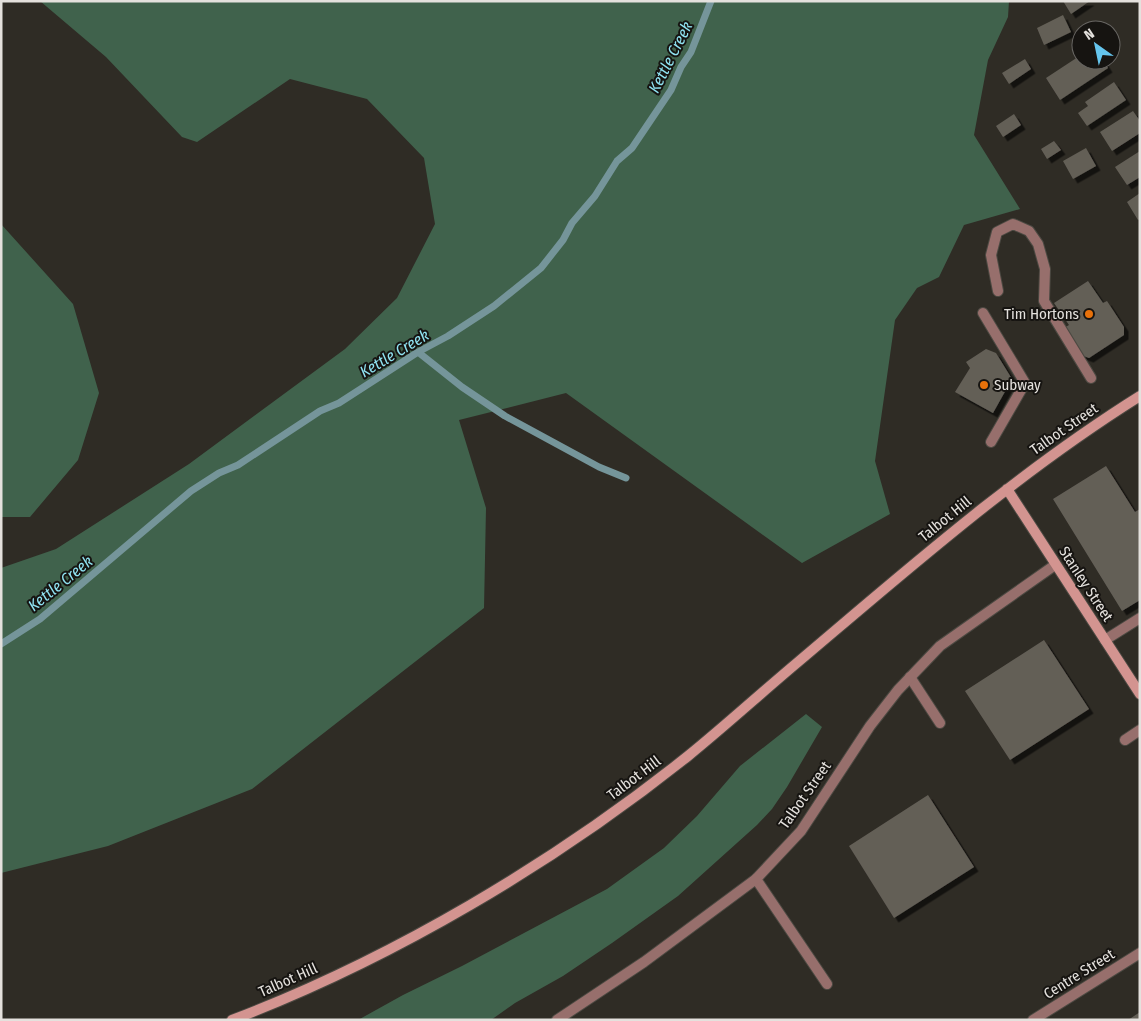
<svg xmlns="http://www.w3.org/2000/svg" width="1141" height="1021" font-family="'Fira Sans Condensed',sans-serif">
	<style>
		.forest { fill: #40624c }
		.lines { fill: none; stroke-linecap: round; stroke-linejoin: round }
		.stream { stroke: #75959a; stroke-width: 7 }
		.building { fill: #635f57; filter: url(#shadow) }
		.lane-casing { stroke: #4c4942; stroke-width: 12 }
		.street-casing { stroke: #4c4942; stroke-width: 12 }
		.secondary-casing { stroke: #4c4942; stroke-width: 12 }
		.lane { stroke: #976f6c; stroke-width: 10 }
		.street { stroke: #976f6c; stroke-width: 10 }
		.secondary { stroke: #d39490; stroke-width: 10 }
		.food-dot { fill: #e8710a; stroke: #161411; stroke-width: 2 }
		.labels { text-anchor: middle; stroke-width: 4; stroke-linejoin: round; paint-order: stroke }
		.poi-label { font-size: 15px; fill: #e4e1dd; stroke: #161411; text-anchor: end }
		.street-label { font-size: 15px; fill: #e4e1dd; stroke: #161411 }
		.water-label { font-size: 16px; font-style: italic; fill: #90e3f2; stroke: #161411 }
	</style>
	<defs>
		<filter id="shadow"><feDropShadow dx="4.5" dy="4.5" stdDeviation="0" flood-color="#0009"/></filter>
	</defs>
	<rect width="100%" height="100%" fill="#2f2c25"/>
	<!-- forest -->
	<path class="forest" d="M40 1H1009L1008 17 988 60 974 135 1020 209 964 225 939 277 917 288 895 320 875 461 890 514 802 563 566 393 459 420 486 508 484 608 252 789 108 846 1 873V568L56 549 189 464 345 349 397 298 435 224 424 158 367 99 290 79 197 142 182 137 106 57Z
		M1 224 73 304 99 393 78 460 30 517H1Z
		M806 714 822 727 787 787 772 809 757 825 678 896 612 943 563 976 515 1003 491 1020H358L403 995 462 966 607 889 664 848 697 816 740 766Z"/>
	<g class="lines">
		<!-- stream -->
		<path class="stream" d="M418 352 462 387 505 416 599 467 626 478
			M1 644 40 619 191 491 219 473 238 465 320 411 339 403 418 352 448 336 494 306 541 268 563 240 572 223 595 196 617 161 632 148 671 90 681 67 691 52 711 1"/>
	</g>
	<!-- building -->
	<path class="building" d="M1063 1H1090L1071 14Z
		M1063 15 1071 32 1044 45 1037 28Z
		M1081 55V60H1103L1108 68 1060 100 1046 78Z
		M1025 59 1031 69 1009 84 1002 73Z
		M1114 82 1126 100 1087 126 1078 113 1088 106 1085 102Z
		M1133 111 1140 121V133L1112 151 1100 132Z
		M1014 114 1021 125 1003 137 996 126Z
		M1054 141 1061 150 1047 159 1041 149Z
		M1086 148 1096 166 1073 179 1063 161Z
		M1140 151V177L1127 185 1115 167Z
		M1140 193V219L1138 220 1127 202Z
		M1088 281 1103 303 1107 301 1124 327V335L1089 358 1081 355 1064 328 1069 325 1054 303Z
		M986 349 996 353 1012 379 993 413 955 392 970 368 966 362Z
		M1106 466 1135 512 1140 509V600L1122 611 1053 499Z
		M1044 640 1089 709 1010 760 965 691Z
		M928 795 974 867 894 918 849 846Z
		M1140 1012V1020H1128Z"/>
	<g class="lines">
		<defs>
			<path id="lane" d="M998 291 991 255 997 232 1013 224 1029 231 1038 244 1045 269 1044 301 1091 378
				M983 313 1025 383 991 442
				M1105 640 1140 618
				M910 677 940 723
				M1125 740 1140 730
				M756 879 827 984"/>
			<path id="street" d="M557 1020 644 962 756 879 801 831 870 726 898 690 940 646 1055 565
				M1033 1020 1140 953"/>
			<path id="secondary" d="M1007 489 1140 694
				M232 1020C392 959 554 863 688 756 725 726 761 693 798 662 908 569 1017 473 1140 396"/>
		</defs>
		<!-- lane casing -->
		<use href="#lane" class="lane-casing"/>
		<!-- street casing -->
		<use href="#street" class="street-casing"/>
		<!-- secondary casing -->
		<use href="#secondary" class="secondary-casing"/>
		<!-- lane -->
		<use href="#lane" class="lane"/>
		<!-- street -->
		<use href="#street" class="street"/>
		<!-- secondary -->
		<use href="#secondary" class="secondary"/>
	</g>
	<!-- markers -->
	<g class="food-dot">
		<circle cx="1089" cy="314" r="5"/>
		<circle cx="984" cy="385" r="5"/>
	</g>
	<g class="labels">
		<!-- poi labels -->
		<g class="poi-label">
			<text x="1079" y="319">Tim Hortons</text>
			<text x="994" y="390" text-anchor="start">Subway</text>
		</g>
		<!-- street labels -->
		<g class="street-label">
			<text transform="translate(1064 429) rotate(-35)" y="5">Talbot Street</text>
			<text transform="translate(945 519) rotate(-39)" y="5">Talbot Hill</text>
			<text transform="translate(1086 584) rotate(57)" y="5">Stanley Street</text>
			<text transform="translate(634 778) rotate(-37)" y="5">Talbot Hill</text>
			<text transform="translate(805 795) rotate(-55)" y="5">Talbot Street</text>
			<text transform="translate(1079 974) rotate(-32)" y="5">Centre Street</text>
			<text transform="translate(288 980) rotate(-24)" y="5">Talbot Hill</text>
		</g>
		<!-- water labels -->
		<g class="water-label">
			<text transform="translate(670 57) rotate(-63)" y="6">Kettle Creek</text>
			<text transform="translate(394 353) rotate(-31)" y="6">Kettle Creek</text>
			<text transform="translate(60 583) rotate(-39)" y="6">Kettle Creek</text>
		</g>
	</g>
	<!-- border -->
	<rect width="1141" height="1021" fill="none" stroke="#e4e1dd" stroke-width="5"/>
	<!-- north arrow -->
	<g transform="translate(1096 45) rotate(327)"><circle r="24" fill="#161411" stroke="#686663"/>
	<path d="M0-4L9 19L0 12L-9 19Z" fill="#65c5ee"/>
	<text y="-8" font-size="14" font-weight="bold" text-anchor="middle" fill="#e4e1dd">N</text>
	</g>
</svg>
